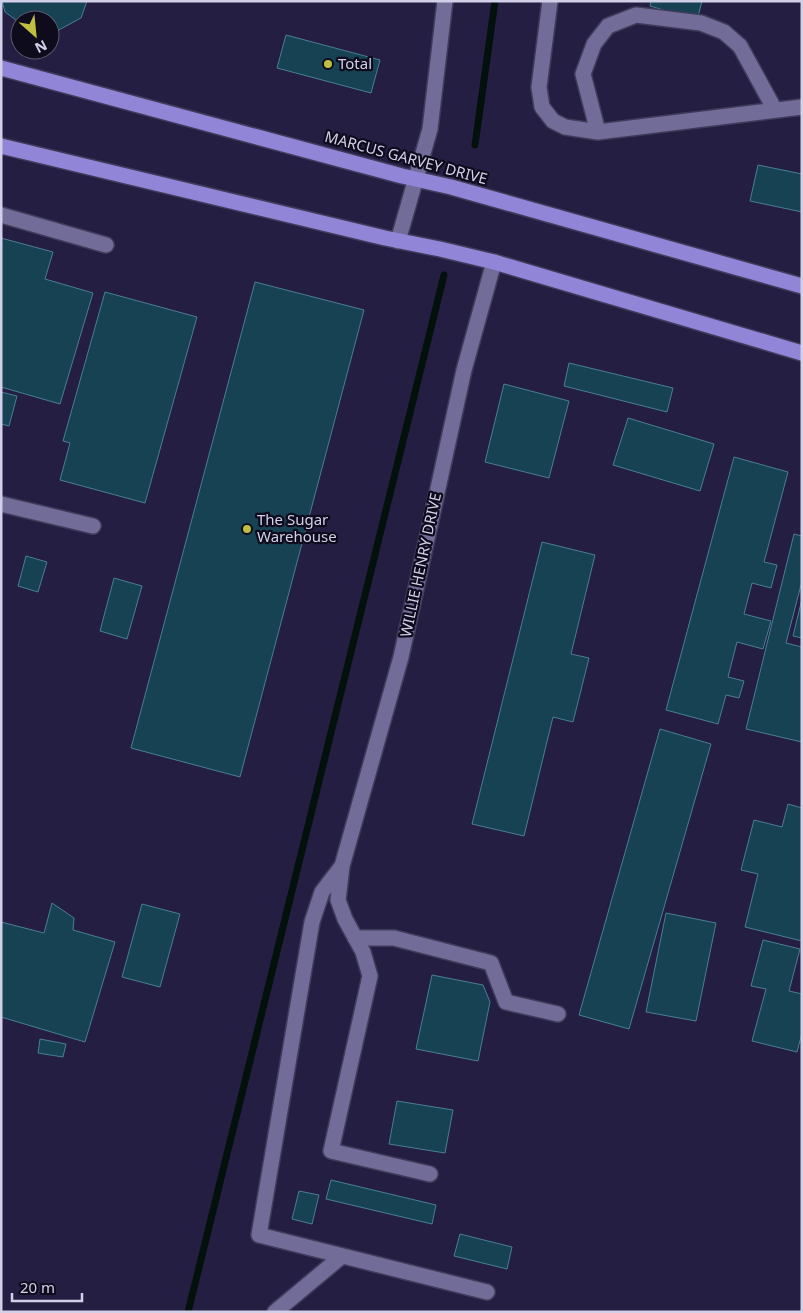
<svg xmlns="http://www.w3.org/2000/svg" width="803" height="1313" font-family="'Noto Sans',sans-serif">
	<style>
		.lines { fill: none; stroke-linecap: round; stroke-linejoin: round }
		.stream { stroke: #02110b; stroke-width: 7 }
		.building { fill: #174254; stroke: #497e96 }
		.minor-casing { stroke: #413b5b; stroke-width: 18 }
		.highway-casing { stroke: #413b5b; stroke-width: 18 }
		.minor { stroke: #716c98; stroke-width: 15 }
		.highway { stroke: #9085d7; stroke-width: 15 }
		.poi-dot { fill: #bfbe41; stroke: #0e0b1c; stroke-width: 2 }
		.labels { text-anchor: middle; stroke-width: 4.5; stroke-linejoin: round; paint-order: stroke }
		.poi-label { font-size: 15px; fill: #d1d0e8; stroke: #0e0b1c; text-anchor: start }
		.street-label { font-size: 15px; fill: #d1d0e8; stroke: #0e0b1c }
	</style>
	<rect width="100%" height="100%" fill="#251e43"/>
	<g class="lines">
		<!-- stream -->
		<path class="stream" d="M475 145 495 1
			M188 1312 444 275"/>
	</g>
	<!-- building -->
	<path class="building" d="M2 1H87L81 18 55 32H50V20H20V23L5 12Z
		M651 1H702L697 20 650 6Z
		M286 35 380 60 371 93 277 68Z
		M758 165 802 174V212L750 201Z
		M1 238 53 252 45 279 93 293 60 404 1 387Z
		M255 282 364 310 240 777 131 748Z
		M105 292 197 317 145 503 60 480 70 443 63 441Z
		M569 363 673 388 667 412 564 386Z
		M504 384 569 401 549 478 485 462Z
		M1 392 17 396 9 426 1 424Z
		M628 418 714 444 700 491 613 465Z
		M734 457 788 472 764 562 777 565 771 588 752 583 744 614 771 621 763 649 737 642 728 677 744 681 739 698 726 695 718 724 666 710Z
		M794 534 802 536V581L786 643 802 647V742L746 729Z
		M542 542 595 555 571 654 589 658 573 722 553 717 524 836 472 824Z
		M26 556 47 562 38 592 18 586Z
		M114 578 142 586 127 639 100 631Z
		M802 599V638L793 636Z
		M660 729 711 744 629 1029 579 1015Z
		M788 804 802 808V941L745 927 758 874 741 870 754 820 782 827Z
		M52 903 74 918 73 930 115 942 85 1042 1 1017V922L44 933Z
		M142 904 180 914 160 987 122 977Z
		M666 913 716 923 696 1021 646 1012Z
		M763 940 800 949 789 991 802 994V1033L797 1052 752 1041 766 989 751 986Z
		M432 975 483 985 490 1002 478 1061 416 1049Z
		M40 1039 66 1044 63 1057 38 1053Z
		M397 1101 453 1110 445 1153 389 1144Z
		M331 1180 436 1205 432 1224 326 1199Z
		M299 1191 319 1195 312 1224 292 1219Z
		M460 1234 512 1247 507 1269 454 1256Z"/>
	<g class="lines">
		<defs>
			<path id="minor" d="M550 1 539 87 542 107 553 121 565 127 598 132 802 107
				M598 132 583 74 594 44 608 26 636 15 701 23 724 32 740 46 775 110
				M1 215 106 245
				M398 241 430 129 445 1
				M1 504 93 526
				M342 866 322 892 312 922 259 1235 487 1292
				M355 938H394L491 963 506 1002 558 1014
				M430 1174 331 1151 370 976 363 952 345 919 338 900 342 866 401 657 464 370 494 262
				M275 1312 342 1256"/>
			<path id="highway" d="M1 68 402 176 451 187 802 286
				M1 146 385 238 440 249 494 262 802 353"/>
		</defs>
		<!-- minor casing -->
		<use href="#minor" class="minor-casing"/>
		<!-- highway casing -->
		<use href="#highway" class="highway-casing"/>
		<!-- minor -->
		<use href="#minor" class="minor"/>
		<!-- highway -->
		<use href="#highway" class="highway"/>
	</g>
	<!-- markers -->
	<g class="poi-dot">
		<circle cx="328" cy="64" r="5"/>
		<circle cx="247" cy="529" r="5"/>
	</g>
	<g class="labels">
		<!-- poi labels -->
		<g class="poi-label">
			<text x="338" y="69">Total</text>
			<text x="257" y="525">The Sugar<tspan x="257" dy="17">Warehouse</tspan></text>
		</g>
		<!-- street labels -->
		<g class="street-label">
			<text transform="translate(406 158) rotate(15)" y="5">MARCUS GARVEY DRIVE</text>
			<text transform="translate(421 565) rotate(-78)" y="5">WILLIE HENRY DRIVE</text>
		</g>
	</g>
	<!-- border -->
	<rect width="803" height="1313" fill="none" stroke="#d1d0e8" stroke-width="5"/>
	<!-- north arrow -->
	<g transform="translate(35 35) rotate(153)"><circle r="24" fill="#0e0b1c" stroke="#5c5a6e"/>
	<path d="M0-4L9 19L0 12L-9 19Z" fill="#bfbe41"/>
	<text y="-8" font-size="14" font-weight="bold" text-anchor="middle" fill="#d1d0e8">N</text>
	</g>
	<!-- scale -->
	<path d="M12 1293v8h70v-8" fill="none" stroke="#d1d0e8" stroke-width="2.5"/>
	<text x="20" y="1293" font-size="15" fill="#d1d0e8" stroke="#0e0b1c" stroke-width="4" paint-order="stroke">20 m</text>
</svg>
